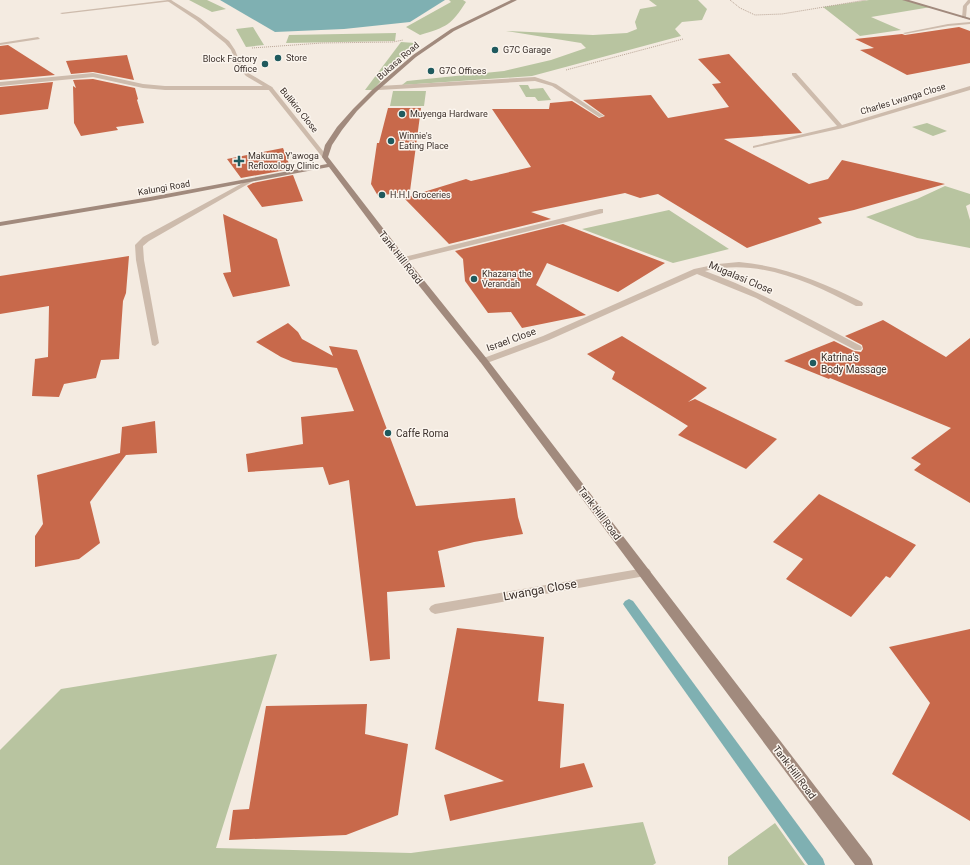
<svg xmlns="http://www.w3.org/2000/svg" width="970" height="865" font-family="Roboto,sans-serif">
	<style>
		.green { fill: #b8c4a0 }
		.water { fill: #7fb0b2 }
		.lines { fill: none; stroke-linecap: round; stroke-linejoin: round }
		.stream { fill: #7fb0b2; fill-rule: evenodd }
		.building { fill: #c8694b }
		.path { stroke: #b9a596; stroke-width: 1; stroke-dasharray: 1 1; stroke-linecap: butt }
		.lane { fill: #cdbbac; fill-rule: evenodd }
		.street { fill: #cdbbac; fill-rule: evenodd }
		.secondary { fill: #a18a7d; fill-rule: evenodd }
		.poi-dot { fill: #1f5a5e; stroke: #fbf5ee; stroke-width: 1.5 }
		.labels { text-anchor: middle; stroke-width: 3; stroke-linejoin: round; paint-order: stroke }
		.far-poi-label { font-size: 9px; fill: #3b302b; stroke: #fbf5ee; text-anchor: start }
		.far-street-label { font-size: 9px; fill: #3b302b; stroke: #fbf5ee }
		.street-label { font-size: 10px; fill: #3b302b; stroke: #fbf5ee }
		.poi-label { font-size: 10px; fill: #3b302b; stroke: #fbf5ee; text-anchor: start }
		.near-street-label { font-size: 12px; fill: #3b302b; stroke: #fbf5ee }
	</style>
	<rect width="100%" height="100%" fill="#f4ebe1"/>
	<!-- green -->
	<path class="green" d="M189 0H207L226 9 212 12Z
		M449 0H463L466 2C451 25 447 27 420 35L406 27 451 2Z
		M649 0H698L707 9 702 20 682 22 675 29 681 36 532 76 402 85 407 81 504 71 551 60 586 48 581 43 506 31 593 35 627 33 637 29 635 22 640 9 657 6Z
		M869 0H904L931 7 871 17 901 30 860 36 823 7Z
		M253 27 264 45 246 47 236 29Z
		M396 33 395 41 286 43 289 35Z
		M401 42 415 43 373 90H365Z
		M519 85H528L530 89 543 88 551 100 538 101 535 97H526Z
		M393 91H426L424 106H390Z
		M927 123 947 131 933 136 912 127Z
		M945 186 970 194V204L966 206 970 220V248L917 238 866 217 917 199Z
		M669 210 729 249 673 263 582 229Z
		M277 654 216 848 411 853 643 822 656 863 653 865H0V750L61 689Z
		M775 823 805 865H728V857Z"/>
	<!-- water -->
	<path class="water" d="M220 0H445L410 22 344 29 275 32Z"/>
	<g class="lines">
		<!-- stream -->
		<path class="stream" d="M629 599 633 601 823 859 825 865H808L625 607 623 604 625 601Z"/>
	</g>
	<!-- building -->
	<path class="building" d="M959 27 970 31V63L907 75 860 50 874 48 855 39 902 34 905 35Z
		M8 45 55 75 0 80V46Z
		M729 54 802 133 724 139 809 184 828 179 842 160 945 184 854 210 818 218 822 223 747 248 658 194 640 198 625 193 531 212 551 219 449 244 404 198 466 179 471 181 531 167 492 109H549L550 103 572 101 599 118 605 116 583 100 651 95 668 118 729 107 712 84 721 83 698 59Z
		M127 55 134 80 93 72 71 74 66 61Z
		M93 79 135 88 138 99 137 100 144 123 116 127 118 130 81 136 74 123 73 86 76 88 73 80Z
		M53 82 48 109 0 115V87Z
		M388 108H421L410 191 378 196 371 184 377 143H379Z
		M283 148 291 169 241 178 227 159Z
		M293 175 303 201 262 207 247 186 253 183Z
		M223 214 277 239 290 286 233 297 223 273 231 272Z
		M563 224 665 263 618 292 547 263 536 285 586 315 522 328 511 312 488 313 465 281 463 259 455 251Z
		M129 256 126 293 123 301 119 359 101 360 96 378 64 384 59 397 32 396 35 359 48 357 49 306 0 314V276Z
		M883 320 946 357 970 338V503L914 470 921 464 911 458 951 428 830 378 829 379 784 361 834 341 854 351 861 352 863 349 862 345 845 336Z
		M288 323 298 332 302 339 333 356 329 346 357 350 416 506 515 498 518 517 523 534 474 542 438 551 445 587 387 592 390 659 370 661 349 480 329 485 323 467 248 472 246 454 303 444 301 417 354 411 337 368 293 362 281 357 256 342Z
		M622 336 707 388 688 402 695 399 777 439 746 469 678 435 688 426 612 379 615 372 587 354Z
		M155 421 157 453 126 455 90 502 100 543 79 559 35 567V536L43 524 37 475 120 453 122 427Z
		M819 494 916 545 890 578 886 576 851 617 786 579 803 559 773 542Z
		M457 628 544 637 538 701 564 704 560 768 584 763 593 787 450 821 444 795 504 781 435 749Z
		M970 629V821L892 774 930 703 889 647Z
		M367 704 365 734 408 744 398 815 346 835 229 840 233 810 249 809 266 706Z"/>
	<g class="lines">
		<!-- path -->
		<path class="path" d="M730 0 740 8 755 15 782 14 866 0
			M252 48 322 43 393 42 403 40
			M566 70 683 39"/>
		<!-- lane -->
		<path class="lane" d="M168 0 173 1 62 14 60 13Z
			M93 73 143 84 165 86H270L273 88 270 90H165L143 88 93 77 0 86V82Z"/>
		<!-- street -->
		<path class="street" d="M166 0H171L200 18 229 41 235 50 241 65 250 74 272 87 327 156V158H323L268 89 246 76 237 66 231 50 225 43 196 20Z
			M968 0H970V3L967 6 966 17 962 18 963 6Z
			M970 22V24L948 26 905 34 903 33 948 24Z
			M38 37 40 39 0 45V43Z
			M792 73H796L842 125 970 86V90L843 128 753 148V146L837 126 792 75Z
			M535 77 556 84 604 116 599 117 552 86 535 81 379 90 376 88 379 86Z
			M250 179 255 180 149 241 143 246 144 260 159 343 155 346 152 345 136 260 135 245 143 237Z
			M600 209H603V213L403 262 399 260 400 258Z
			M739 262C784 266 822 282 862 302L863 304 862 306H856C809 282 760 258 705 271 760 291 810 319 861 346L862 348 861 350H855L756 298 697 274 549 340 487 363 484 364 479 361 481 359 543 336 694 269 718 264Z
			M645 568 649 569 651 572 649 575 645 576 435 614 431 612 429 609 431 606 435 604Z"/>
		<!-- secondary -->
		<path class="secondary" d="M511 0H517L454 31 416 57 376 92 357 111 342 130 332 145 328 157 406 258 487 359 871 859 873 865H855L481 363 400 262 329 167 150 201 0 226V222L150 197 327 164 322 157 325 145 337 127 353 109 372 90 413 55 451 29Z
			M902 0H909L970 18V20Z"/>
	</g>
	<!-- markers -->
	<g class="poi-dot">
		<circle cx="495" cy="50" r="4"/>
		<circle cx="278" cy="58" r="4"/>
		<circle cx="265" cy="64" r="4"/>
		<circle cx="431" cy="71" r="4"/>
		<circle cx="402" cy="114" r="4"/>
		<circle cx="391" cy="141" r="4"/>
		<path d="M237 155h4v4h4v4h-4v4h-4v-4h-4v-4h4z"/>
		<circle cx="382" cy="195" r="4"/>
		<circle cx="474" cy="279" r="4"/>
		<circle cx="813" cy="363" r="4"/>
		<circle cx="388" cy="433" r="4"/>
	</g>
	<g class="labels">
		<!-- far-poi labels -->
		<g class="far-poi-label">
			<text x="503" y="53">G7C Garage</text>
			<text x="286" y="61">Store</text>
			<text x="257" y="62" text-anchor="end">Block Factory<tspan x="257" dy="10">Office</tspan></text>
			<text x="439" y="74">G7C Offices</text>
			<text x="410" y="117">Muyenga Hardware</text>
			<text x="399" y="139">Winnie's<tspan x="399" dy="10">Eating Place</tspan></text>
			<text x="248" y="159">Makuma Y'awoga<tspan x="248" dy="10">Refloxology Clinic</tspan></text>
			<text x="390" y="198">H.H.I Groceries</text>
			<text x="482" y="277">Khazana the<tspan x="482" dy="10">Verandah</tspan></text>
		</g>
		<!-- far-street labels -->
		<g class="far-street-label">
			<text transform="translate(398 61) rotate(-41)" y="3">Bukasa Road</text>
			<text transform="translate(903 99) rotate(-17)" y="3">Charles Lwanga Close</text>
			<text transform="translate(299 110) rotate(51)" y="3">Bulikiro Close</text>
			<text transform="translate(164 188) rotate(-10)" y="3">Kalungi Road</text>
		</g>
		<!-- street labels -->
		<g class="street-label">
			<text transform="translate(401 257) rotate(52)" y="4">Tank Hill Road</text>
			<text transform="translate(741 277) rotate(23)" y="4">Mugalasi Close</text>
			<text transform="translate(511 339) rotate(-20)" y="4">Israel Close</text>
			<text transform="translate(600 513) rotate(53)" y="4">Tank Hill Road</text>
			<text transform="translate(795 772) rotate(53)" y="4">Tank Hill Road</text>
		</g>
		<!-- poi labels -->
		<g class="poi-label">
			<text x="821" y="361">Katrina's<tspan x="821" dy="12">Body Massage</tspan></text>
			<text x="396" y="437">Caffe Roma</text>
		</g>
		<!-- near-street labels -->
		<g class="near-street-label">
			<text transform="translate(540 590) rotate(-10)" y="4">Lwanga Close</text>
		</g>
	</g>
</svg>
